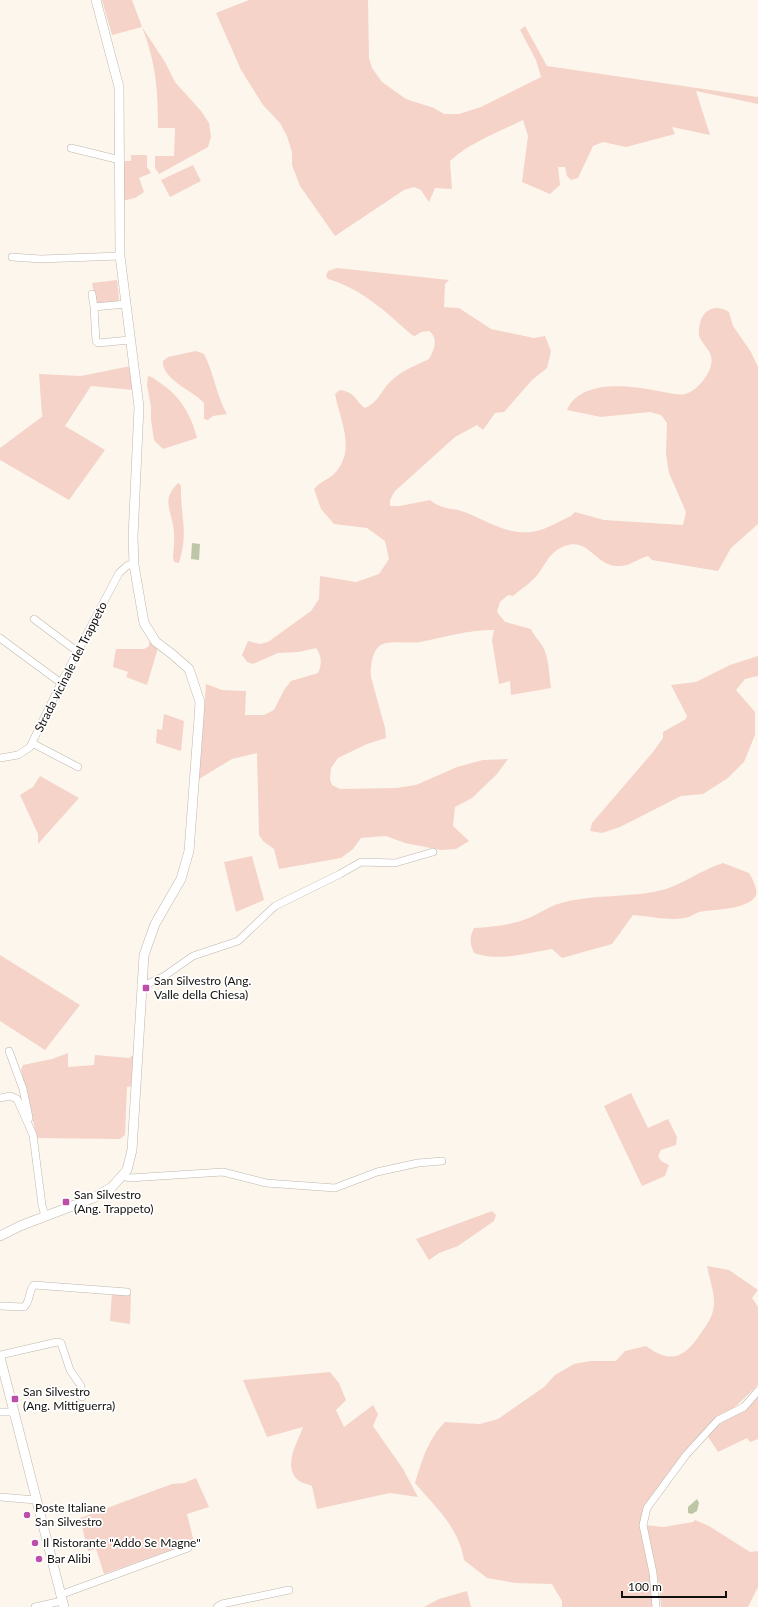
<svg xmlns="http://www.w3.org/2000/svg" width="758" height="1607" font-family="Lato,sans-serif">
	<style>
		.green { fill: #f5d3c9 }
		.water { fill: #bdc7a7 }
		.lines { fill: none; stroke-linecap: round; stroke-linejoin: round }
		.minor-casing { stroke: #bdb7ad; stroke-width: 8 }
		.tertiary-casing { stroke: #bdb7ad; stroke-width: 10 }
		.minor { stroke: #fff; stroke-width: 7 }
		.tertiary { stroke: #fff; stroke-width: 9 }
		.poi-dot { fill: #bc4daa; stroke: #fff; stroke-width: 1.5 }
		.labels { text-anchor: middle; stroke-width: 3.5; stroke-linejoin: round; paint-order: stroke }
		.street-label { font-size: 12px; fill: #12100c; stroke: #fff }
		.poi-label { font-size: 12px; fill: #12100c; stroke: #fff; text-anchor: start }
	</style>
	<rect width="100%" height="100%" fill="#fdf6ec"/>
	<!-- green -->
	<path class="green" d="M102 0H132L142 27 165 62 175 82 201 111 209 123 211 137 208 147 159 174 155 168V156H174L175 128H158C158 90 156 63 142 27L112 35Z
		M249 0H368L369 58 372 68 382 82 406 99 434 108 444 114H459L481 107 541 77 536 60 520 30 525 26 547 66 758 97V104L696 91 710 135 672 127 675 134 626 147 603 142 593 146 578 178 571 180 567 176 565 167H558L560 185 550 194 522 182 528 136 523 120C499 132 470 142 450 161L452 189 435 188 429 202 421 190 414 187 404 190 335 236 300 186 292 165V152L287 136 280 123 263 105 241 70 216 13Z
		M131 155H147V167L151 173 139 178 144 192 135 198 122 201V161H131Z
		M193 165 201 181 170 197 161 180Z
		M337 268 449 280 445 284 444 307 459 308 491 329 534 338 545 336 551 351 547 368 532 380 504 412 495 413 483 430 477 425 455 437 395 491 390 500V506H400L430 500C443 511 453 507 467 513 491 523 513 538 540 530 551 527 561 520 571 516L575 512 604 520 683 525 686 512 669 473 666 454 667 423 661 415 650 412 601 417 567 410C580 379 630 385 658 391 667 392 676 396 685 394 698 391 715 369 711 356 709 348 700 342 699 335 698 323 703 308 717 308 721 308 726 310 729 312L733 326 751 352 758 367V524L731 548 718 571 652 560 648 556C637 559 629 567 617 566 592 565 588 531 557 550 548 556 545 565 538 574 532 582 521 589 513 596L508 595 500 602 497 612 505 622 531 629C534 636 538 639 542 645 549 656 549 674 551 688L511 695 510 681 499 684 492 640 494 630C465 630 447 637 420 642 410 644 392 640 383 644 372 648 370 668 371 677L385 728 386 738 367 744 338 758 331 768 330 779 332 785 340 789 396 788 416 785 457 767 483 760 508 759 497 774 472 798 455 807 453 826 469 841 456 849 441 850 405 843 386 836 361 838 353 849 341 858 279 869 274 849 263 841 259 835 257 753 232 759 199 779 206 684 222 690 246 691 245 715H264L274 710 284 690 291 681 318 673C322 664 322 656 316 648L299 652 278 653 253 664 247 662 242 655 248 641 260 644 268 642 311 611 319 599 320 576 356 582 379 574 389 559 385 541 367 528 334 524 321 509 314 489C322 480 328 480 334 474 357 450 340 421 335 394L340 390C357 393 354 400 365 408 379 402 381 390 391 381 402 370 415 366 429 359 434 350 439 338 429 331L421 332 415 336 412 335C386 312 362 289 328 279L326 276 328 271Z
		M117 280 119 298 118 302 96 303 92 283Z
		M196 351 204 354C214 373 216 395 227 414L213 416 208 420 204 419V403C193 391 161 379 163 361L168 357Z
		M131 366 134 390 91 386 65 426 105 450 69 500 0 460V448L43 416 42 415 39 374 81 376Z
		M148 376C153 377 155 379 159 382 180 396 191 414 197 438L163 449 154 440 151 420V407L147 385Z
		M178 483 181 485C180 516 189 531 179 563L174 562 173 557C174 547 175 535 173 525 170 508 162 499 178 483Z
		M149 642 158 648 147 685 126 677 128 672 113 667 116 649H144L149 646Z
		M758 656V676L745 679 736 690 755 712V735L744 762 728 778 703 794 681 796 620 827 602 833 590 831 592 823 653 752 663 738V732L686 719 687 716 671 685 696 682 730 665Z
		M164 714 184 721 181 751 156 743 157 729 162 730Z
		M40 776 79 798 38 844V834L20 795 33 787Z
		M252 856 264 900 236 912 224 862Z
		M723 863 749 873C752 878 758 889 756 895 749 910 714 909 699 912 694 914 690 917 685 918 668 921 649 916 633 915L612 944 562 958 552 949C526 953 500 962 474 953 470 944 469 938 474 928 493 927 513 925 531 917 540 913 548 907 558 904 590 894 626 898 658 891 682 886 700 870 723 863Z
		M0 955 80 1005 45 1050 0 1021Z
		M68 1053V1067L94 1065 95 1055 129 1058 135 1054 133 1086 127 1087 125 1135 120 1139 37 1138 21 1070 23 1065 52 1059Z
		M631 1093 648 1128 668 1119 677 1137 676 1145 661 1150 658 1156 661 1161 669 1165 665 1176 642 1186 604 1106Z
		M492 1211 496 1215 494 1221 458 1246 439 1253 429 1260 416 1239Z
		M707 1266 729 1270 758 1290 752 1298 758 1307V1385L734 1408 718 1416 646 1506 641 1525 650 1571 653 1607H562V1601L552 1584 515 1583 487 1578 464 1560C458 1526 436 1508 415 1483 422 1460 428 1439 445 1422L480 1424 498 1419 544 1387 555 1375 574 1364 590 1361H616L625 1351 646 1346C672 1365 685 1357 701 1333 708 1323 714 1315 714 1302 714 1291 709 1277 707 1266Z
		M112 1292 131 1294 130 1324 110 1321Z
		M330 1372 339 1383 346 1400 336 1410 344 1427 373 1405 378 1414 373 1426 403 1469 418 1497 390 1493 317 1509 312 1486C308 1484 301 1483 298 1480 282 1466 298 1442 303 1427L267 1437 243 1380Z
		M758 1395V1439L750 1442 747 1438 718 1452 707 1435C723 1420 741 1409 758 1395Z
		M196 1478 209 1507 187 1514 194 1542 104 1574 96 1549 88 1551 80 1518 172 1484 184 1483Z
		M695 1520 709 1526 750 1552 758 1551V1587L748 1607H661L659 1586 645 1525 663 1527 693 1522Z
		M467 1591 471 1607H424L439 1599Z"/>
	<!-- water -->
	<path class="water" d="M192 543 200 544 199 560 191 559Z
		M697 1499 699 1503 697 1511 692 1514 688 1513V1507Z"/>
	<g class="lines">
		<defs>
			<path id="minor" d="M71 148 120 160
				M12 257 41 259 120 256
				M92 294 94 307
				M126 304 94 307 96 341 98 343 130 340
				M34 619 78 652
				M0 638 61 683
				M32 743 78 767
				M0 758 18 755 30 747 61 683 119 573 128 565H134
				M141 985H145L163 977 193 956 238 941 275 906 340 874 361 862 395 863 433 852
				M9 1051 23 1089 29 1118
				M0 1098 10 1096 17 1099 33 1135 42 1205 45 1216
				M123 1176 129 1178 223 1172 266 1183 335 1188 377 1172 418 1163 442 1161
				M0 1306 24 1307C31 1301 28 1291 34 1285L127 1292
				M0 1355 57 1342 61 1343 70 1370 81 1386 82 1397
				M0 1412H15
				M0 1497 36 1500
				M60 1595 188 1548
				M35 1607 62 1601
				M217 1607 222 1604 289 1590
				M656 1607 653 1573 643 1525 647 1508 686 1455 718 1420 744 1407 758 1391"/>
			<path id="tertiary" d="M0 1236 20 1226 93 1198 112 1187 127 1170 132 1150 144 955 155 924 181 879 189 851 199 718 200 702 189 669 172 654 156 642 144 623 134 565 133 537 139 407 120 256 119 87 96 0
				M0 1357 64 1607"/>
		</defs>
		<!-- minor casing -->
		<use href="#minor" class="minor-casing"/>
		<!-- tertiary casing -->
		<use href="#tertiary" class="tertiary-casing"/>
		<!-- minor -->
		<use href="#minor" class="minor"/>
		<!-- tertiary -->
		<use href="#tertiary" class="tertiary"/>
	</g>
	<!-- markers -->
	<g class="poi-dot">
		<rect x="142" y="984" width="8" height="8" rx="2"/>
		<rect x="62" y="1198" width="8" height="8" rx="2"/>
		<rect x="11" y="1395" width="8" height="8" rx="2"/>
		<circle cx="27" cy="1515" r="4"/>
		<circle cx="35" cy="1543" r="4"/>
		<circle cx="39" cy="1559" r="4"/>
	</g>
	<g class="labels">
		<!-- street labels -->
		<g class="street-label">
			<text transform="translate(71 667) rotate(-63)" y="4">Strada vicinale del Trappeto</text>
		</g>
		<!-- poi labels -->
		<g class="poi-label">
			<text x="154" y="985">San Silvestro (Ang.<tspan x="154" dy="14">Valle della Chiesa)</tspan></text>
			<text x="74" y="1199">San Silvestro<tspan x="74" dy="14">(Ang. Trappeto)</tspan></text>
			<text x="23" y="1396">San Silvestro<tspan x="23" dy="14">(Ang. Mittiguerra)</tspan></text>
			<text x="35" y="1512">Poste Italiane<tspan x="35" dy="14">San Silvestro</tspan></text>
			<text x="43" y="1547">Il Ristorante "Addo Se Magne"</text>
			<text x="47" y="1563">Bar Alibi</text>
		</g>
	</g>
	<!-- scale -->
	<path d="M622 1591v6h104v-6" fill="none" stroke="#12100c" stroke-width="2"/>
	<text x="628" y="1591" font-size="12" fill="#12100c" stroke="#ffffff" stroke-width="3" paint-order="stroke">100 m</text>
</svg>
